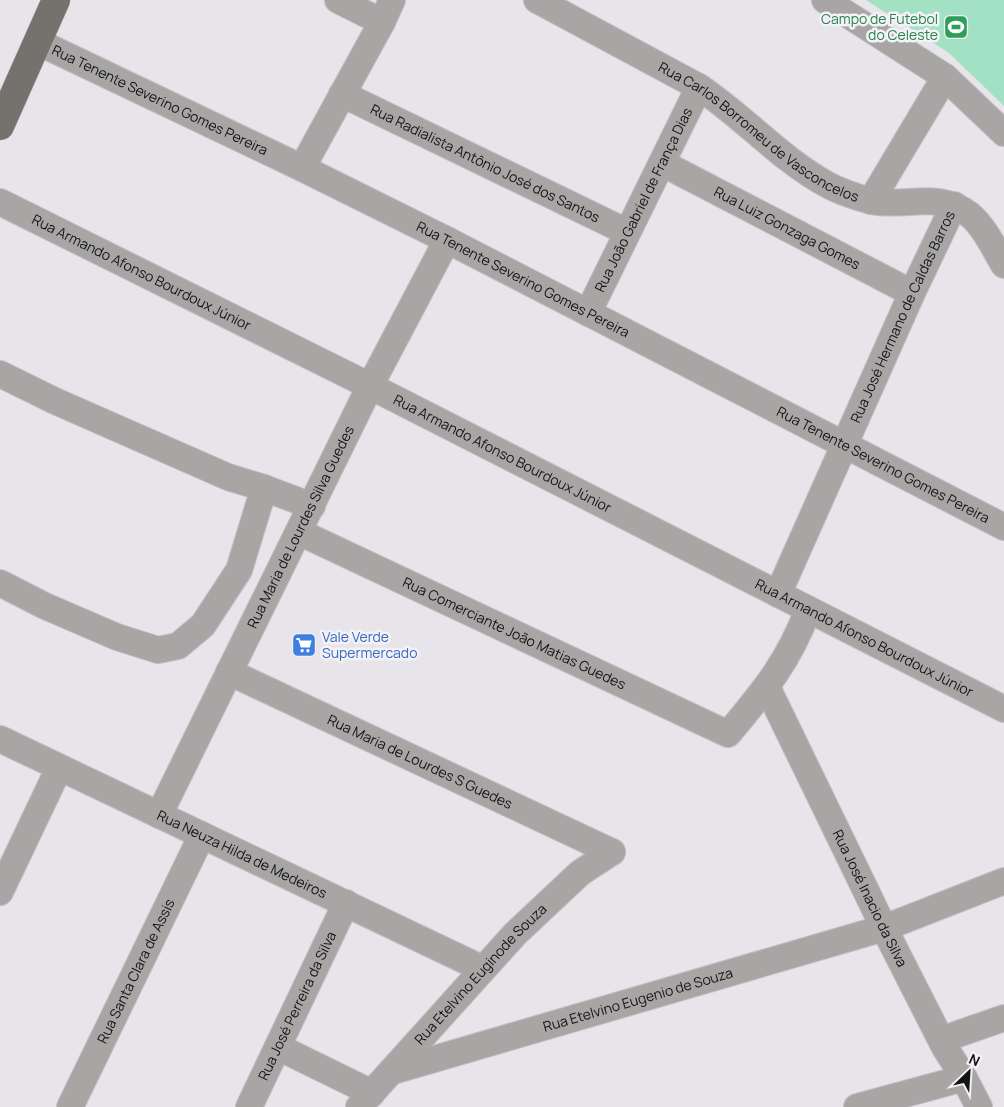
<svg xmlns="http://www.w3.org/2000/svg" width="1004" height="1107" font-family="Manrope,sans-serif">
	<style>
		.green { fill: #a3e1c5 }
		.lines { fill: none; stroke-linecap: round; stroke-linejoin: round }
		.minor-casing { stroke: #c1bec4; stroke-width: 28 }
		.major-casing { stroke: #c1bec4; stroke-width: 29 }
		.minor { stroke: #a8a6a4; stroke-width: 26 }
		.major { stroke: #75716d; stroke-width: 28 }
		.labels { text-anchor: middle; stroke-width: 5; stroke-linejoin: round; paint-order: stroke }
		.leisure-label { font-size: 14px; fill: #27864d; stroke: #f4f1f7; text-anchor: end }
		.street-label { font-size: 14px; fill: #141315; stroke: #f4f1f7 }
		.shop-label { font-size: 14px; fill: #366cbe; stroke: #f4f1f7; text-anchor: start }
	</style>
	<rect width="100%" height="100%" fill="#e7e4ea"/>
	<!-- green -->
	<path class="green" d="M866 0H1004V106L949 53Z"/>
	<g class="lines">
		<defs>
			<g id="minor">
				<path d="M338 0 382 22"/>
				<path id="s1" d="M537 0 699 87C744 117 780 159 828 185 839 191 859 198 871 201 906 208 938 190 970 215 985 228 994 248 1004 265"/>
				<path d="M825 0 945 77 1004 133"/>
				<path id="s2" d="M38 42 302 168 447 240 1004 527"/>
				<path id="s3" d="M342 94 627 232"/>
				<path id="s4" d="M662 163 912 293"/>
				<path d="M302 168 382 22 392 0"/>
				<path d="M871 201 945 77"/>
				<path id="s5" d="M0 202 370 386 1004 709"/>
				<path id="s6" d="M588 313 699 87"/>
				<path d="M0 374 55 401 228 477 264 488 312 506"/>
				<path id="s7" d="M299 532 728 734C763 692 788 663 808 610"/>
				<path d="M0 583 45 606 117 637 158 650 178 646 203 625 239 570 264 488"/>
				<path id="s8" d="M778 594 912 293 954 205"/>
				<path id="s9" d="M229 672 612 852"/>
				<path id="s10" d="M767 687 884 928 944 1046 964 1078 979 1107"/>
				<path id="s11" d="M0 739 483 969"/>
				<path id="s12" d="M159 815 370 386 447 240"/>
				<path d="M0 892 59 768"/>
				<path d="M955 1035 1004 1018"/>
				<path d="M278 1047 372 1093"/>
				<path id="s13" d="M393 1071 884 928 1004 881"/>
				<path id="s14" d="M70 1107 202 835"/>
				<path id="s15" d="M249 1107 346 903"/>
				<path id="s16" d="M359 1107 515 934 580 873 612 852"/>
				<path d="M857 1107 964 1078"/>
			</g>
			<path id="major" d="M0 126 56 0"/>
		</defs>
		<!-- minor casing -->
		<use href="#minor" class="minor-casing"/>
		<!-- major casing -->
		<use href="#major" class="major-casing"/>
		<!-- minor -->
		<use href="#minor" class="minor"/>
		<!-- major -->
		<use href="#major" class="major"/>
	</g>
	<!-- icons -->
	<defs>
		<symbol id="stadium-square" viewBox="-11 -11 22 22"><rect x="-9" y="-9" width="18" height="18" rx="4" fill="#2e9e5b" stroke="#f4f1f7"/><path d="M0-5a6.5 5 0 1 0 0 10a6.5 5 0 1 0 0-10ZM-3.5-1.8h7v3.6h-7Z" fill="#fff"/></symbol>
		<symbol id="supermarket-square" viewBox="-11 -11 22 22"><rect x="-9" y="-9" width="18" height="18" rx="4" fill="#3f7fe0" stroke="#f4f1f7"/><path d="M-6-5.5h2.5l.6 2H6L4.5 2H-2.5L-4.4-4H-6ZM-1.5 3.2a1.3 1.3 0 1 0 .1 0ZM3 3.2a1.3 1.3 0 1 0 .1 0Z" fill="#fff"/></symbol>
	</defs>
	<g fill-rule="evenodd">
		<use href="#stadium-square" x="942" y="13" width="28" height="28"/>
		<use href="#supermarket-square" x="290" y="631" width="28" height="28"/>
	</g>
	<g class="labels">
		<!-- leisure labels -->
		<g class="leisure-label">
			<text x="938" y="24">Campo de Futebol<tspan x="938" dy="16">do Celeste</tspan></text>
		</g>
		<!-- street labels -->
		<g class="street-label">
			<text dy="5" stroke="none"><textPath href="#s2" startOffset="135">Rua Tenente Severino Gomes Pereira</textPath></text>
			<text dy="5" stroke="none"><textPath href="#s1" startOffset="259">Rua Carlos Borromeu de Vasconcelos</textPath></text>
			<text dy="5" stroke="none"><textPath href="#s3" startOffset="159">Rua Radialista Antônio José dos Santos</textPath></text>
			<text dy="5" stroke="none"><textPath href="#s6" startOffset="126">Rua João Gabriel de França Dias</textPath></text>
			<text dy="5" stroke="none"><textPath href="#s4" startOffset="141">Rua Luiz Gonzaga Gomes</textPath></text>
			<text dy="5" stroke="none"><textPath href="#s5" startOffset="158">Rua Armando Afonso Bourdoux Júnior</textPath></text>
			<text dy="5" stroke="none"><textPath href="#s2" startOffset="540">Rua Tenente Severino Gomes Pereira</textPath></text>
			<text dy="5" stroke="none"><textPath href="#s8" startOffset="304">Rua José Hermano de Caldas Barros</textPath></text>
			<text dy="5" stroke="none"><textPath href="#s5" startOffset="562">Rua Armando Afonso Bourdoux Júnior</textPath></text>
			<text dy="5" stroke="none"><textPath href="#s2" startOffset="945">Rua Tenente Severino Gomes Pereira</textPath></text>
			<text dy="5" stroke="none"><textPath href="#s12" startOffset="321">Rua Maria de Lourdes Silva Guedes</textPath></text>
			<text dy="5" stroke="none"><textPath href="#s7" startOffset="238">Rua Comerciante João Matias Guedes</textPath></text>
			<text dy="5" stroke="none"><textPath href="#s5" startOffset="968">Rua Armando Afonso Bourdoux Júnior</textPath></text>
			<text dy="5" stroke="none"><textPath href="#s9" startOffset="211">Rua Maria de Lourdes S Guedes</textPath></text>
			<text dy="5" stroke="none"><textPath href="#s11" startOffset="268">Rua Neuza Hilda de Medeiros</textPath></text>
			<text dy="5" stroke="none"><textPath href="#s10" startOffset="235">Rua José Inacio da Silva</textPath></text>
			<text dy="5" stroke="none"><textPath href="#s14" startOffset="151">Rua Santa Clara de Assis</textPath></text>
			<text dy="5" stroke="none"><textPath href="#s16" startOffset="180">Rua Etelvino Euginode Souza</textPath></text>
			<text dy="5" stroke="none"><textPath href="#s13" startOffset="255">Rua Etelvino Eugenio de Souza</textPath></text>
			<text dy="5" stroke="none"><textPath href="#s15" startOffset="112">Rua José Perreira da Silva</textPath></text>
		</g>
		<!-- shop labels -->
		<g class="shop-label">
			<text x="322" y="642">Vale Verde<tspan x="322" dy="16">Supermercado</tspan></text>
		</g>
	</g>
	<!-- north arrow -->
	<g transform="translate(969 1072) rotate(25)" stroke="#f4f1f7" stroke-width="4" paint-order="stroke">
	<path d="M0-4L9 19L0 12L-9 19Z" fill="#141315"/>
	<text y="-8" font-size="14" font-weight="bold" text-anchor="middle" fill="#141315">N</text>
	</g>
</svg>
